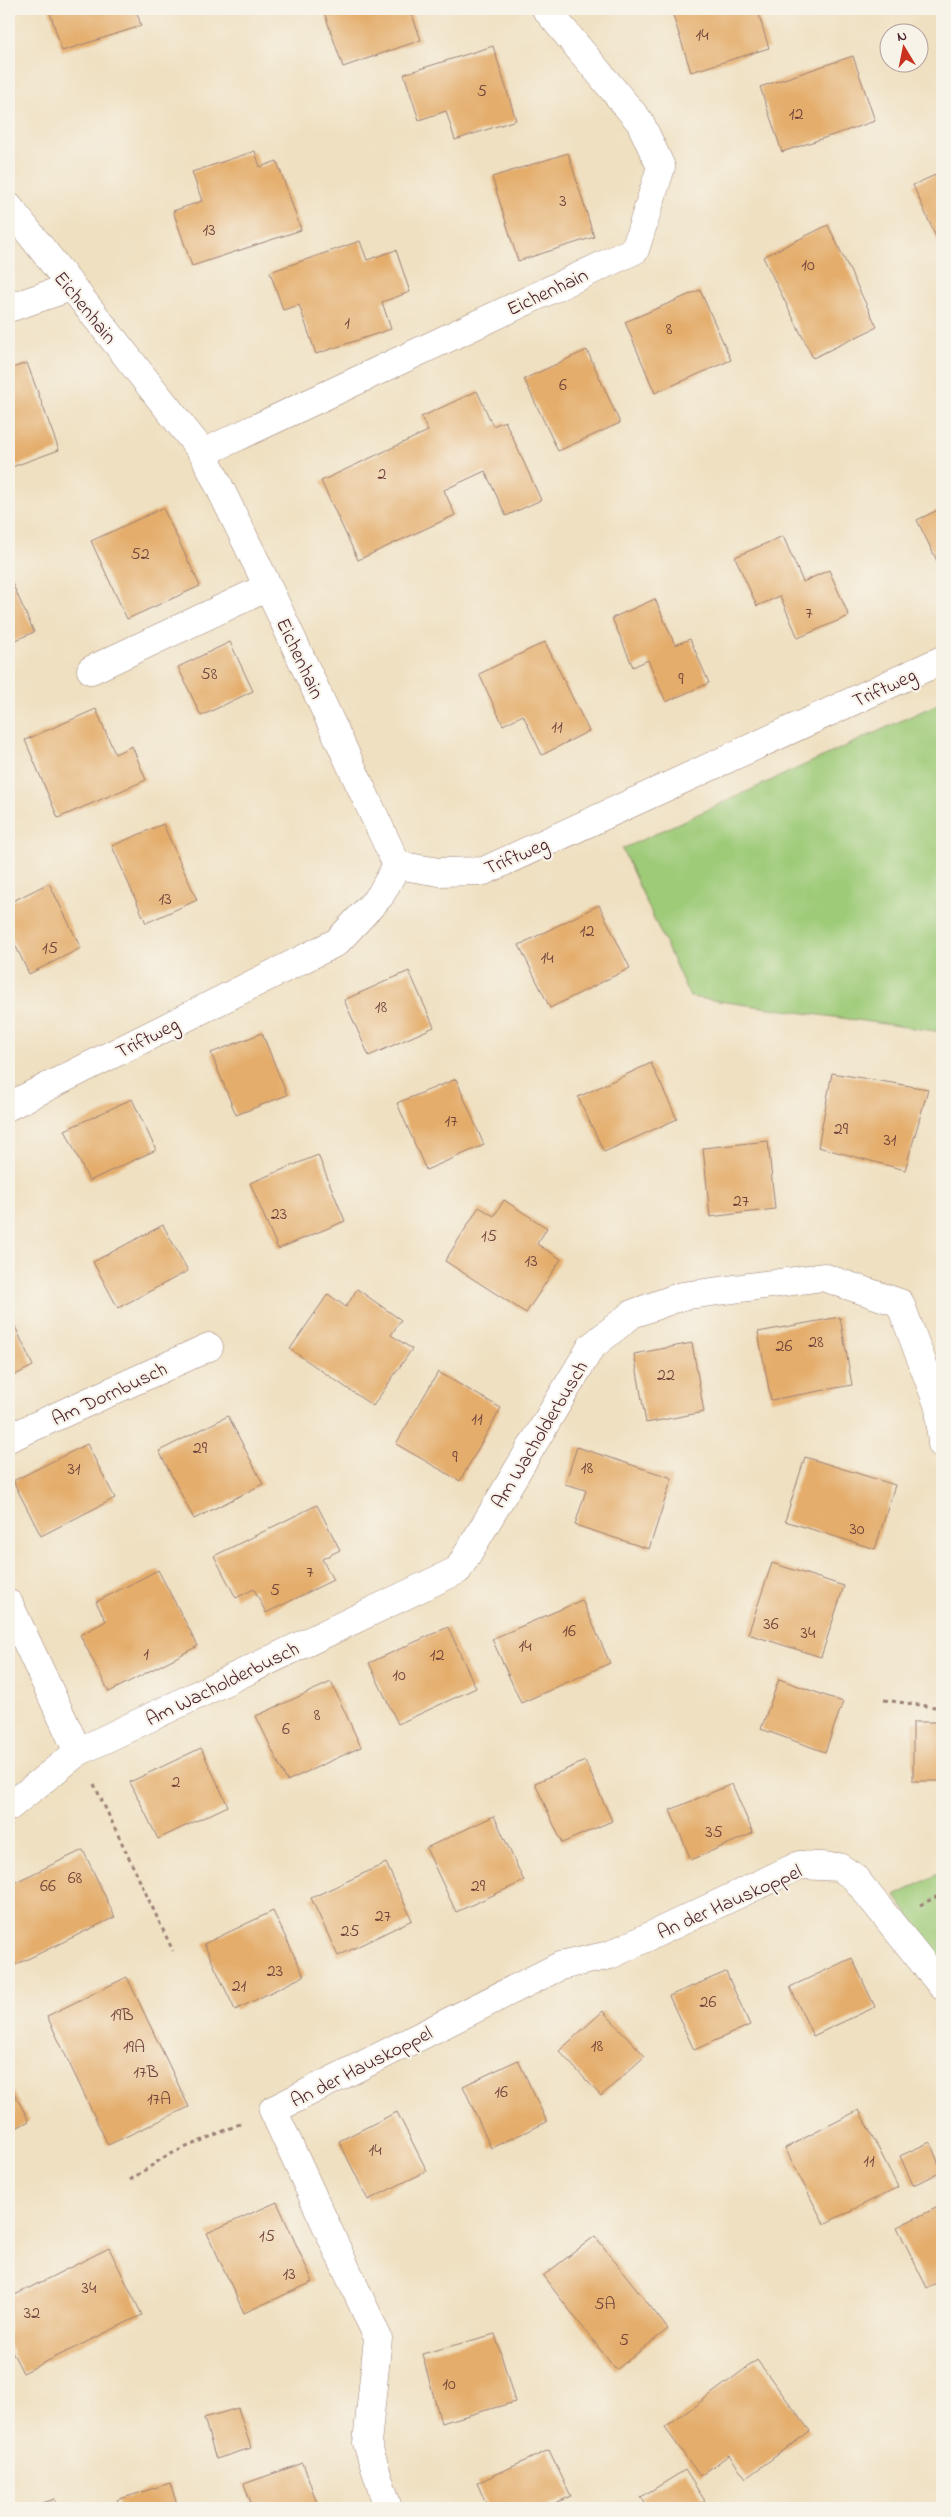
<svg xmlns="http://www.w3.org/2000/svg" width="951" height="2517" font-family="'Indie Flower',sans-serif">
	<style>
		.green { fill: #9ecb78; stroke: #747552 }
		.building { fill: #e4ad6c }
		.lines { fill: none; stroke-linecap: round; stroke-linejoin: round }
		.minor-casing { stroke: #9c8076; stroke-width: 29 }
		.path { stroke: #9c8076; stroke-width: 3; stroke-dasharray: 4 4; stroke-linecap: butt }
		.minor { stroke: #fff; stroke-width: 28 }
		.labels { text-anchor: middle; stroke-width: 4.5; stroke-linejoin: round; paint-order: stroke }
		.number-label { font-size: 18px; fill: #70423b }
		.street-label { font-size: 20px; fill: #4a1f2b; stroke: #f7f3e8 }
	</style>
	<rect width="100%" height="100%" fill="#f7f3e8"/>
	<filter id="ink" filterUnits="userSpaceOnUse"><feTurbulence type="fractalNoise" baseFrequency=".02" numOctaves="2"/><feDisplacementMap in="SourceGraphic" scale="10" xChannelSelector="R" yChannelSelector="G"/><feConvolveMatrix kernelMatrix="1 2 1 2 8 2 1 2 1" color-interpolation-filters="sRGB"/></filter>
	<filter id="wash" filterUnits="userSpaceOnUse"><feTurbulence type="fractalNoise" baseFrequency=".0096" numOctaves="4" result="noise"/><feDisplacementMap in="SourceGraphic" scale="20" xChannelSelector="R" yChannelSelector="G"/><feGaussianBlur stdDeviation="1.12" result="paint"/><feColorMatrix in="noise" values="0 0 0 0 0 0 0 0 0 0 0 0 0 0 0 0 0 1.4 0 .05"/><feComposite in="paint" operator="in"/></filter>
	<g filter="url(#wash)">
		<rect width="100%" height="100%" fill="#efe0c1"/>
		<!-- green -->
		<path class="green" d="M942 702V1032L690 997 622 849Z
			M942 1872V1961L895 1896Z"/>
		<g id="blocks">
			<!-- building -->
			<path class="building" d="M49 9H136L141 26 62 51Z
				M323 9H410L421 40 343 67Z
				M671 9H757L769 48 691 72Z
				M493 46 516 120 455 140 446 111 419 120 404 74Z
				M853 56 875 121 782 152 760 87Z
				M255 151 260 167 277 161 301 230 192 266 173 211 202 201 192 172Z
				M568 153 594 237 518 261 492 177Z
				M942 172V242L939 244 913 185Z
				M828 225 877 327 813 358 763 257Z
				M360 241 367 260 396 250 410 292 382 302 391 329 316 354 299 305 283 310 270 272Z
				M700 290 731 360 655 393 625 322Z
				M587 350 620 423 558 451 524 379Z
				M27 363 59 450 9 468V369Z
				M477 391 493 426 505 421 541 500 506 516 485 471 444 490 455 515 358 560 321 481 428 431 421 417Z
				M163 508 200 586 127 619 91 541Z
				M942 508V571L917 520Z
				M783 536 803 582 829 570 849 616 798 638 780 596 757 606 735 557Z
				M9 576 34 632 9 643Z
				M655 599 675 645 690 639 709 683 666 702 648 660 633 667 612 618Z
				M230 642 253 691 201 716 178 667Z
				M545 642 589 731 542 755 523 715 503 725 479 674Z
				M96 709 115 754 132 746 146 780 58 818 25 740Z
				M163 824 197 900 146 923 112 846Z
				M49 883 81 948 29 974 9 932V903Z
				M599 905 630 968 550 1008 519 945Z
				M409 971 434 1027 369 1056 344 1000Z
				M262 1033 287 1095 236 1115 211 1053Z
				M651 1063 677 1119 604 1152 578 1097Z
				M832 1073 928 1089 905 1170 818 1147Z
				M456 1079 484 1145 426 1170 397 1103Z
				M132 1099 156 1150 89 1181 65 1130Z
				M768 1141 775 1209 710 1217 703 1148Z
				M318 1155 345 1221 278 1249 250 1183Z
				M504 1200 547 1228 537 1244 561 1259 526 1313 445 1261 479 1207 494 1216Z
				M163 1225 188 1271 118 1308 93 1262Z
				M357 1289 401 1320 391 1335 412 1349 373 1406 290 1349 328 1294 346 1307Z
				M9 1313 33 1366 9 1378Z
				M840 1317 852 1385 771 1400 758 1332Z
				M692 1343 704 1412 646 1423 634 1354Z
				M438 1372 501 1408 460 1481 396 1444Z
				M228 1416 263 1484 194 1519 159 1451Z
				M87 1444 115 1498 41 1536 13 1481Z
				M577 1447 672 1478 649 1549 575 1525 586 1490 565 1484Z
				M805 1457 895 1485 875 1549 785 1521Z
				M317 1505 340 1550 322 1559 333 1580 266 1613 254 1589 236 1598 214 1556Z
				M772 1563 844 1586 821 1657 748 1634Z
				M158 1570 198 1646 109 1692 80 1635 106 1621 96 1602Z
				M582 1600 610 1663 521 1703 492 1639Z
				M448 1627 476 1688 398 1724 369 1663Z
				M779 1679 843 1702 825 1752 761 1729Z
				M331 1682 361 1747 287 1781 256 1716Z
				M913 1722H942V1781H913Z
				M201 1748 228 1806 158 1839 130 1782Z
				M585 1761 612 1821 562 1843 535 1783Z
				M732 1784 753 1833 691 1860 670 1810Z
				M494 1816 524 1881 456 1912 426 1848Z
				M83 1850 115 1917 9 1968V1885Z
				M386 1863 412 1920 338 1956 311 1898Z
				M273 1911 304 1976 235 2010 204 1944Z
				M852 1958 875 2007 813 2036 790 1987Z
				M726 1972 750 2025 694 2050 669 1996Z
				M127 1977 189 2107 108 2145 47 2016Z
				M603 2011 645 2056 601 2096 559 2051Z
				M518 2060 547 2122 491 2148 463 2086Z
				M9 2083 29 2121 9 2132Z
				M859 2110 898 2187 824 2224 785 2148Z
				M397 2112 427 2171 368 2200 339 2141Z
				M930 2142 942 2172 913 2185 900 2156Z
				M277 2202 313 2282 244 2313 207 2233Z
				M942 2205V2280L927 2288 897 2227Z
				M595 2236 668 2329 616 2370 543 2276Z
				M109 2248 142 2315 23 2373 9 2345V2298Z
				M495 2334 515 2402 441 2423 422 2354Z
				M757 2360 810 2431 746 2478 729 2455 700 2476 665 2428Z
				M238 2408 251 2448 216 2459 204 2418Z
				M549 2450 571 2496 544 2508H488L477 2483Z
				M303 2463 318 2506 312 2508H253L244 2484Z
				M685 2470 705 2501 693 2508H648L641 2497Z
				M170 2483 178 2508H120L117 2500Z
				M55 2499 57 2508H26Z"/>
		</g>
	</g>
	<g filter="url(#ink)">
		<use href="#blocks" fill-opacity="0" stroke="#9c8076" stroke-width="1"/>
		<g class="lines">
			<defs>
				<path id="minor" d="M9 207 203 453 268 587 397 865
					M9 308 71 287
					M203 453 635 250 661 167 640 122 546 9
					M91 670 268 587
					M9 1106 337 942 380 896 397 865 439 872 484 871 942 660
					M9 1438 209 1347
					M9 1604 78 1752
					M9 1807 78 1752 458 1570 591 1347 632 1314 682 1296 823 1277 900 1303 939 1407 942 1444
					M388 2508 367 2443 378 2338 273 2110 560 1966 610 1955 800 1865 839 1867 854 1877 942 1986"/>
			</defs>
			<!-- minor casing -->
			<use href="#minor" class="minor-casing"/>
			<!-- path -->
			<path class="path" d="M884 1700 942 1708
				M94 1784 173 1951
				M920 1905 942 1894
				M130 2180 166 2156 242 2123"/>
			<!-- minor -->
			<use href="#minor" class="minor"/>
		</g>
	</g>
	<g class="labels">
		<!-- number labels -->
		<g class="number-label">
			<text x="702" y="40">14</text>
			<text x="482" y="96">5</text>
			<text x="796" y="119">12</text>
			<text x="563" y="206">3</text>
			<text x="209" y="235">13</text>
			<text x="808" y="270">10</text>
			<text x="347" y="328">1</text>
			<text x="669" y="334">8</text>
			<text x="563" y="390">6</text>
			<text x="382" y="479">2</text>
			<text x="140" y="559">52</text>
			<text x="809" y="618">7</text>
			<text x="209" y="679">58</text>
			<text x="681" y="684">9</text>
			<text x="557" y="732">11</text>
			<text x="165" y="904">13</text>
			<text x="587" y="936">12</text>
			<text x="50" y="953">15</text>
			<text x="547" y="963">14</text>
			<text x="381" y="1012">18</text>
			<text x="451" y="1126">17</text>
			<text x="841" y="1134">29</text>
			<text x="890" y="1145">31</text>
			<text x="741" y="1206">27</text>
			<text x="279" y="1219">23</text>
			<text x="489" y="1241">15</text>
			<text x="531" y="1266">13</text>
			<text x="816" y="1347">28</text>
			<text x="784" y="1351">26</text>
			<text x="666" y="1380">22</text>
			<text x="477" y="1424">11</text>
			<text x="200" y="1453">29</text>
			<text x="455" y="1462">9</text>
			<text x="587" y="1473">18</text>
			<text x="74" y="1474">31</text>
			<text x="857" y="1534">30</text>
			<text x="310" y="1577">7</text>
			<text x="275" y="1595">5</text>
			<text x="771" y="1629">36</text>
			<text x="569" y="1636">16</text>
			<text x="808" y="1638">34</text>
			<text x="525" y="1651">14</text>
			<text x="146" y="1659">1</text>
			<text x="437" y="1660">12</text>
			<text x="399" y="1680">10</text>
			<text x="317" y="1720">8</text>
			<text x="286" y="1734">6</text>
			<text x="176" y="1787">2</text>
			<text x="714" y="1837">35</text>
			<text x="75" y="1883">68</text>
			<text x="48" y="1891">66</text>
			<text x="478" y="1891">29</text>
			<text x="383" y="1921">27</text>
			<text x="350" y="1936">25</text>
			<text x="275" y="1976">23</text>
			<text x="239" y="1991">21</text>
			<text x="708" y="2007">26</text>
			<text x="122" y="2020">19B</text>
			<text x="597" y="2051">18</text>
			<text x="134" y="2052">19A</text>
			<text x="146" y="2077">17B</text>
			<text x="501" y="2097">16</text>
			<text x="159" y="2104">17A</text>
			<text x="375" y="2155">14</text>
			<text x="869" y="2166">11</text>
			<text x="267" y="2241">15</text>
			<text x="289" y="2279">13</text>
			<text x="89" y="2293">34</text>
			<text x="605" y="2309">5A</text>
			<text x="32" y="2318">32</text>
			<text x="624" y="2345">5</text>
			<text x="449" y="2389">10</text>
		</g>
		<!-- street labels -->
		<g class="street-label">
			<text transform="translate(547 291) rotate(-25)" y="7">Eichenhain</text>
			<text transform="translate(86 307) rotate(51)" y="7">Eichenhain</text>
			<text transform="translate(301 658) rotate(65)" y="7">Eichenhain</text>
			<text transform="translate(884 687) rotate(-25)" y="7">Triftweg</text>
			<text transform="translate(516 855) rotate(-23)" y="7">Triftweg</text>
			<text transform="translate(147 1037) rotate(-27)" y="7">Triftweg</text>
			<text transform="translate(109 1393) rotate(-25)" y="7">Am Dornbusch</text>
			<text transform="translate(539 1434) rotate(-59)" y="7">Am Wacholderbusch</text>
			<text transform="translate(222 1683) rotate(-26)" y="7">Am Wacholderbusch</text>
			<text transform="translate(729 1901) rotate(-24)" y="7">An der Hauskoppel</text>
			<text transform="translate(361 2066) rotate(-27)" y="7">An der Hauskoppel</text>
		</g>
	</g>
	<!-- margin -->
	<rect width="951" height="2517" fill="none" stroke="#f7f3e8" stroke-width="30"/>
	<!-- north arrow -->
	<g transform="translate(904 48) rotate(350)"><circle r="24" fill="#f7f3e8" stroke="#b29e9c"/>
	<path d="M0-4L9 19L0 12L-9 19Z" fill="#c8321e"/>
	<text y="-8" font-size="14" font-weight="bold" text-anchor="middle" fill="#4a1f2b">N</text>
	</g>
</svg>
